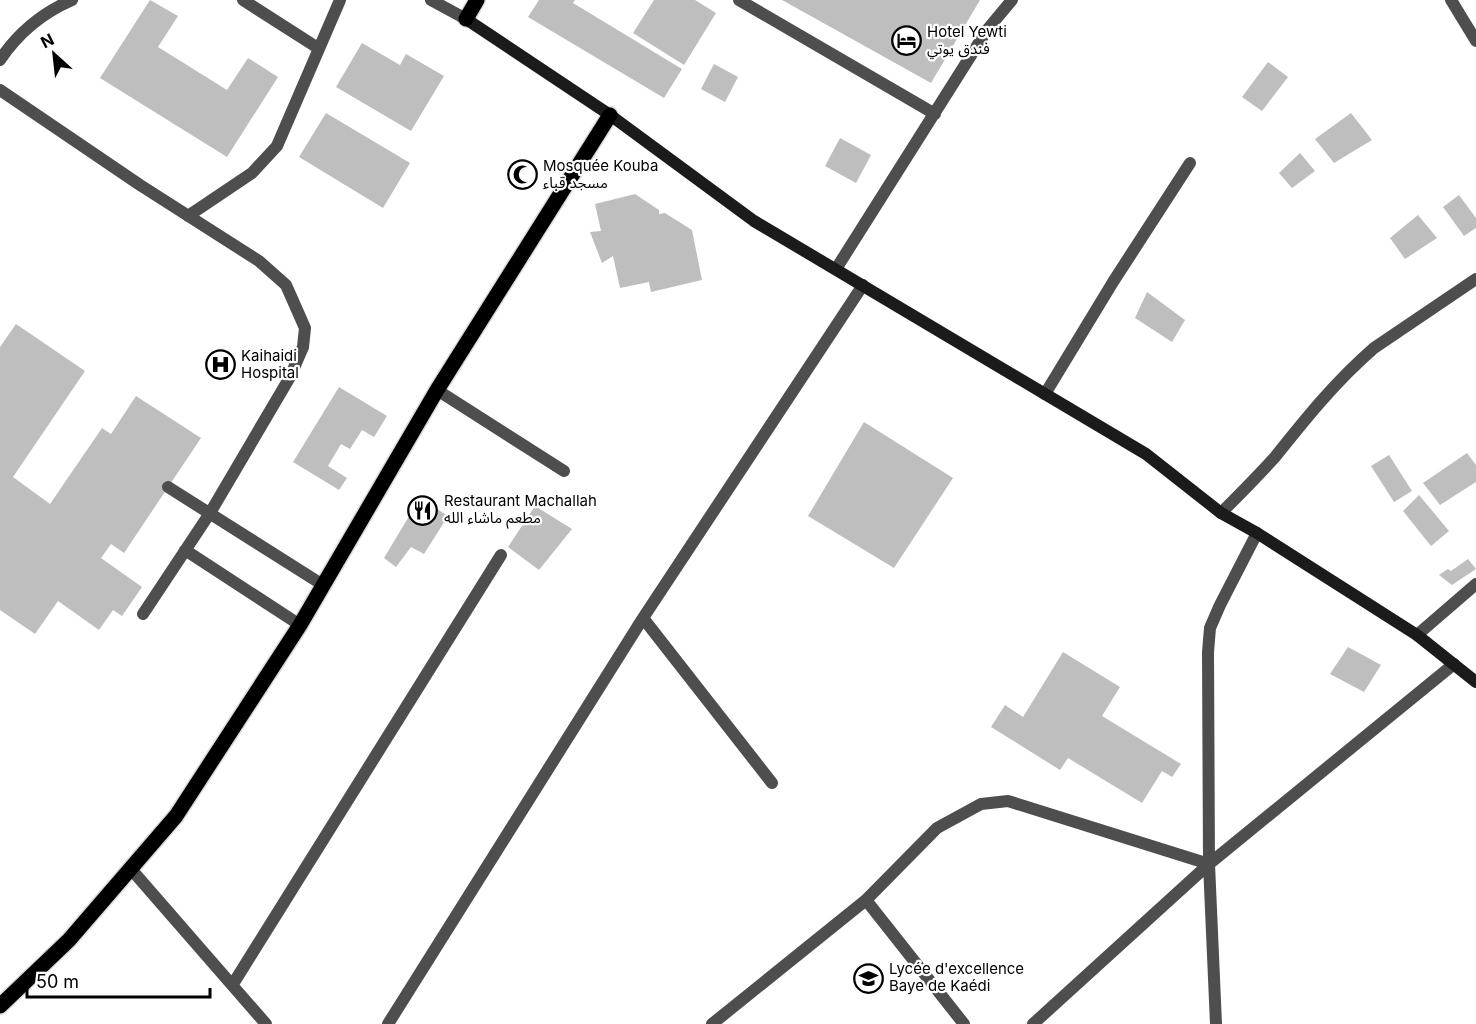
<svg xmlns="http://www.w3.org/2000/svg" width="1476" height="1024" font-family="Inter,'Noto Sans Arabic',sans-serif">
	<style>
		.building { fill: #bebebe }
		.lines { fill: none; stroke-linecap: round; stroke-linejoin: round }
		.primary-casing { stroke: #dbdbdb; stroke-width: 18 }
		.lane { stroke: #4e4e4e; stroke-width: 12 }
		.street { stroke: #4e4e4e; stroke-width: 12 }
		.secondary { stroke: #1b1b1b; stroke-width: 12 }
		.primary { stroke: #000; stroke-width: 15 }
		.labels { text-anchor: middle; stroke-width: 4.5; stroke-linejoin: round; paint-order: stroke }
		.poi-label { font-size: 15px; fill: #000; stroke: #fff; text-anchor: start }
	</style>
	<rect width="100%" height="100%" fill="#fff"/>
	<!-- building -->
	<path class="building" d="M150 0 178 16 158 47 227 90 248 58 278 77 227 157 100 78Z
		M539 0H575L573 3 682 69 664 98 528 17Z
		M654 0H695L716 13 684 65 633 33Z
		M782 0H980L931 83Z
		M362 43 400 65 406 54 444 76 411 131 336 87Z
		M1268 62 1288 77 1262 111 1242 97Z
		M714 64 738 77 725 102 701 89Z
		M326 113 410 163 383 208 299 157Z
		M1351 113 1372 140 1334 163 1315 139Z
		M840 138 871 155 856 183 825 166Z
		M1300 153 1315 171 1292 188 1279 173Z
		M635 194 659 210V214L665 213 692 230 702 280 651 292 649 282 620 288 613 256 602 263 590 232 601 231 595 204Z
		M1459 195 1476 218V228L1464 236 1443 207Z
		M1418 215 1437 238 1405 259 1390 238Z
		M1147 292 1185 320 1172 342 1135 318Z
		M16 324 85 371 13 477 50 504 102 428 111 434 136 396 201 438 124 553 111 544 101 558 142 587 122 616 113 610 99 630 58 601 35 634 0 610V347Z
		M339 387 387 416 374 437 362 430 350 449 341 444 328 466 347 478 339 490 293 462Z
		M864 422 953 478 894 568 808 516Z
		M1467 453 1476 465V482L1440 505 1423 483Z
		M1389 455 1412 491 1394 502 1371 466Z
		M1419 495 1449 531 1431 546 1403 511Z
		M420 498 448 516 424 554 411 547 396 567 384 558Z
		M535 506 572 529 539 570 508 547Z
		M1468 559 1476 569 1452 585 1439 575 1448 569 1451 571Z
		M1348 647 1381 665 1364 692 1330 674Z
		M1063 652 1120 687 1102 716 1181 764 1172 777 1162 771 1142 803 1068 758 1060 770 991 727 1005 705 1023 717Z"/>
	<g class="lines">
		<defs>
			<path id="primary" d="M466 19 477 0
				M0 1006 69 940 176 816 300 625 437 390 610 115"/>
		</defs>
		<!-- primary casing -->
		<use href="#primary" class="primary-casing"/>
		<!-- lane -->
		<path class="lane" d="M243 0 318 48
			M0 60C18 33 42 13 72 0
			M0 90 140 185 259 261 286 285 305 328 303 347 290 377 210 513 143 614
			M188 216 252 173 277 146 340 0
			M168 487 323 585
			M185 550 300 625"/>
		<!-- street -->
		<path class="street" d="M431 0 466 19
			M739 0 935 114
			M1451 0 1476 41
			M836 269 987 30 1012 0
			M437 390 564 471
			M1045 394 1113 282 1190 163
			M1221 513C1239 495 1258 476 1275 457 1307 417 1335 382 1374 348L1476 279
			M643 618 772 783
			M1417 635 1476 584
			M131 869 266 1024
			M866 900 964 1024
			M233 984 501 555
			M388 1024 643 618 863 285
			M712 1024 866 900 937 828 981 804 1008 801 1209 864
			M1033 1024 1209 864 1454 664
			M1216 1024 1209 864 1208 652 1210 628 1220 605 1257 533"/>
		<!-- secondary -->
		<path class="secondary" d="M466 19 610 115 754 221 1146 454 1221 513 1257 533 1417 635 1476 682"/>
		<!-- primary -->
		<use href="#primary" class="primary"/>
	</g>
	<!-- icons -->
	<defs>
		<symbol id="hotel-ring" viewBox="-11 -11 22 22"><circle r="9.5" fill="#fff" stroke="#000" stroke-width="1.5"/><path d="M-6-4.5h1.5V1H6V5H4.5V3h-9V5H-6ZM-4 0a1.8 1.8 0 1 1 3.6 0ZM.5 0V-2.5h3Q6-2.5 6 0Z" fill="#000"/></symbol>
		<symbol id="mosque-ring" viewBox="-11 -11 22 22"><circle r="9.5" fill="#fff" stroke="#000" stroke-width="1.5"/><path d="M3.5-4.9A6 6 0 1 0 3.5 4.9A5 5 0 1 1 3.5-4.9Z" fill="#000"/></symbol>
		<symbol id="hospital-ring" viewBox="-11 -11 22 22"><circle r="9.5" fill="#fff" stroke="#000" stroke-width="1.5"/><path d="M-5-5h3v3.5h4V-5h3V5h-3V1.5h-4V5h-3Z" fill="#000"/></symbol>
		<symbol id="restaurant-ring" viewBox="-11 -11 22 22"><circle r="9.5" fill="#fff" stroke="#000" stroke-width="1.5"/><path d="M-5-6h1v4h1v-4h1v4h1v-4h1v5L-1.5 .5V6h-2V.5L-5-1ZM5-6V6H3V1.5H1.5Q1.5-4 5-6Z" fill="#000"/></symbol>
		<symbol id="school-ring" viewBox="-11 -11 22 22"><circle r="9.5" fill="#fff" stroke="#000" stroke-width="1.5"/><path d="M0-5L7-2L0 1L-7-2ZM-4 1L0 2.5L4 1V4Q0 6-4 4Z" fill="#000"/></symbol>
	</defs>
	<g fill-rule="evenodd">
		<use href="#hotel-ring" x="890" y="24" width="33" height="33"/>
		<use href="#mosque-ring" x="506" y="158" width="33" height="33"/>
		<use href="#hospital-ring" x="204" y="348" width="33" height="33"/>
		<use href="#restaurant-ring" x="406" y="494" width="33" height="33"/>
		<use href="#school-ring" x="852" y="962" width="33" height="33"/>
	</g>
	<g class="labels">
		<!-- poi labels -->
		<g class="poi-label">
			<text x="927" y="37">Hotel Yewti<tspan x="927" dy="17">فندق يوتي</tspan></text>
			<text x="543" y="171">Mosquée Kouba<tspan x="543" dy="17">مسجد قباء</tspan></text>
			<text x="241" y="361">Kaihaidi<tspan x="241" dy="17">Hospital</tspan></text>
			<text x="444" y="506">Restaurant Machallah<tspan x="444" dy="17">مطعم ماشاء الله</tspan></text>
			<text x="889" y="974">Lycée d'excellence<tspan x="889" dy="17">Baye de Kaédi</tspan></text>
		</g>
	</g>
	<!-- north arrow -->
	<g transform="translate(54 54) rotate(333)" stroke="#ffffff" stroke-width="4.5" paint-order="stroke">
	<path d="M0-4.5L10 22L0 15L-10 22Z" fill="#000000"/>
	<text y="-9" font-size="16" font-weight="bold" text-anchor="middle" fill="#000000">N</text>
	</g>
	<!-- scale -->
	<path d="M27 988v9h183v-9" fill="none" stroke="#000000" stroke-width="3"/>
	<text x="36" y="988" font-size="18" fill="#000000" stroke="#ffffff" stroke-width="4.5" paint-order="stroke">50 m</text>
</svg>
